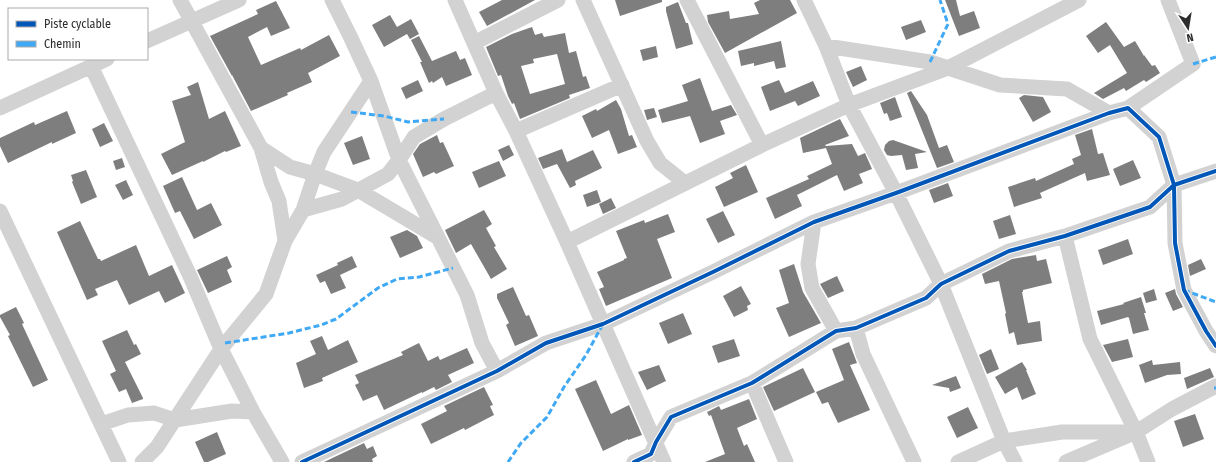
<svg xmlns="http://www.w3.org/2000/svg" width="1216" height="462" font-family="'Fira Sans Condensed',sans-serif">
	<style>
		.building { fill: #7e7e7e; fill-rule: evenodd }
		.lines { fill: none; stroke-linecap: round; stroke-linejoin: round }
		.street { stroke: #d2d2d2; stroke-width: 15 }
		.quiet { stroke: #3fa9f5; stroke-width: 3; stroke-dasharray: 6 3; stroke-linecap: butt }
		.cycleway-casing { stroke: #fff; stroke-width: 6 }
		.cycleway { stroke: #0057b8; stroke-width: 4 }
	</style>
	<rect width="100%" height="100%" fill="#fff"/>
	<!-- building -->
	<path class="building" d="M502 0H535L487 26 479 12Z
		M615 0H662V2L620 16Z
		M760 0H790L797 13 725 53 708 22 707 15 729 11 730 19 759 14 754 3Z
		M945 0H956L960 16 974 11 980 28 959 36Z
		M276 1 290 28 271 36 267 27 248 37 261 65 300 48 301 50 329 35 340 56 308 73 312 82 287 93 288 95 251 111 232 75V76L210 36 258 14 256 10Z
		M678 2 686 23H688L693 44 676 49 666 11V7Z
		M390 15 397 27 411 19 419 34 410 39 407 34 384 47 372 25Z
		M921 20 926 32 906 40 901 27Z
		M1106 22 1124 47 1135 41 1144 56V55L1152 66 1155 65 1160 73 1146 82 1144 80 1126 91 1124 88 1103 99 1094 93 1127 73 1110 45 1098 53 1086 36Z
		M532 27 535 35 542 33 544 37 565 33 569 53 576 51 583 77 586 76 590 88 569 95 570 98 520 119 514 103 512 104 508 96 501 75 498 76 486 47 512 34ZM557 54 565 84 530 94 521 66 534 63 533 59Z
		M419 36 432 61 456 51 460 60 465 58 472 75 446 86 442 77 433 83 432 81 429 83 420 62H422L411 40Z
		M781 41 786 67 776 69 774 61 754 66V63L741 66 738 51Z
		M656 46 658 57 643 61 640 50Z
		M861 66 867 80 853 87 846 72Z
		M700 78 712 111 731 105 737 115 720 121 725 134 700 143 690 116 662 123 658 110 688 101 682 85Z
		M418 80 423 91 406 99 401 88Z
		M779 80 785 93 813 81 820 96 798 106 795 101 770 111 761 87Z
		M198 82 209 119 225 111 241 146 226 152 225 151 203 162V161L172 175 161 154 185 142 172 101 191 95 187 87Z
		M911 91 927 115 939 148 947 145 954 162 937 168 907 93Z
		M1024 95 1043 97 1051 112 1033 122 1019 98Z
		M895 97 902 117 890 121 887 113 884 114 880 103Z
		M616 100 621 109 629 136 632 135 637 147 618 154 609 130 592 138 582 116 596 109 597 111Z
		M654 108 657 117 647 120 644 110Z
		M67 111 76 133 52 144V142L8 163 0 146V138L34 122 35 125Z
		M840 119 849 136 825 145 826 146 852 144 858 156 865 153 872 169 859 174 863 183 844 191 837 175 797 195 802 206 775 219 766 198 809 179 807 176 832 164 826 148 803 153 800 138Z
		M104 123 113 141 100 147 92 129Z
		M1092 129 1098 154 1103 153 1110 175 1087 181 1085 173 1040 193 1042 198 1014 207 1008 187 1035 178 1036 181 1074 164 1072 159 1081 155 1075 135Z
		M437 135 440 143 443 142 454 166 436 174 434 172 423 177 413 154 420 144Z
		M362 136 370 159 353 165 344 143Z
		M893 140 927 152 915 154 918 168 906 170 902 155 891 156 887 155 884 150 885 145 889 141Z
		M509 145 514 155 503 161 498 150Z
		M562 149 567 162 593 150 602 168 575 181 576 185 570 188 557 164 543 169 538 158Z
		M122 158 125 167 116 170 113 161Z
		M1133 160 1141 178 1120 186 1113 169Z
		M499 161 506 176 479 188 472 172Z
		M746 165 758 192 724 207 715 187 733 178 730 173Z
		M86 170 97 197 81 204 72 182 73 181 71 175Z
		M182 177 197 210 211 203 222 225 194 239 180 211 175 213 163 186Z
		M126 180 133 195 123 200 115 185Z
		M948 183 953 196 934 203 929 190Z
		M597 190 601 202 587 207 583 195Z
		M611 198 616 208 603 214 599 204Z
		M484 210 492 224 486 228 496 246 494 247 507 269 491 279 471 244 456 253 445 230Z
		M723 211 735 235 718 243 706 219Z
		M668 214 675 232 657 239 672 278 606 306 599 289 604 287 597 272 624 260V259L627 258 616 231 644 220 645 223Z
		M1010 215 1016 234 999 239 993 221Z
		M80 221 98 259H100L101 261 136 245 149 276 172 265 185 293 165 303 159 291 129 305 117 280 95 289 98 295 87 300 57 232Z
		M407 230 417 236 423 248 400 258 390 237Z
		M1128 239 1133 254 1103 265 1098 250Z
		M1036 255 1037 261 1046 259 1052 283 1023 290V292H1022L1028 323 1040 321 1042 341 1017 345 1014 332 1009 334 1005 314 1006 313 999 281 985 284 982 274 1012 259Z
		M227 256 232 267 227 270 232 282 208 293 197 270Z
		M352 256 357 267 340 275 346 288 331 294 325 281 320 283 316 275 338 265 337 263Z
		M1201 259 1206 269 1190 276 1188 265Z
		M794 264 803 292 821 323 789 337 776 308 789 303 779 270Z
		M837 276 844 291 828 298 820 284Z
		M741 286 751 304 747 306 748 310 734 317 723 296Z
		M513 287 526 316 529 315 538 336 515 346 506 325 509 323 497 298V294Z
		M1154 289 1157 300 1146 303 1143 293Z
		M1175 289 1176 294 1183 307 1173 311 1165 293Z
		M1141 297 1146 313H1144L1149 330 1133 334 1129 318 1128 317 1101 325 1097 311 1124 304 1123 303Z
		M16 307 24 323 22 324 48 380 33 387 8 336 10 335 0 317V315Z
		M683 313 692 334 668 344 659 323Z
		M127 330 134 345 136 344 141 354 125 362 143 398V399L132 403 126 389 119 392 110 374 116 371 102 341Z
		M322 336 328 350 348 340 358 362 322 378 323 381 304 388 296 363 316 354 310 341Z
		M734 339 740 356 718 363 712 346Z
		M1128 339 1133 357 1112 362 1103 345Z
		M849 342 857 363 850 365 870 410 838 423 828 402 822 404 816 392 844 380 832 349Z
		M419 343 428 361 438 356 440 360 467 348 474 363 448 375 452 382 436 390 434 387 422 393V392L384 410 377 395 363 401 355 385 359 383 355 375 403 355 401 352Z
		M991 349 999 369 987 374 979 355Z
		M1152 360 1153 365 1180 362 1181 374 1167 375 1145 383 1139 365Z
		M1022 362 1027 370H1026L1036 394 1022 400 1017 387 1005 394 995 377Z
		M659 365 666 381 647 390 638 372Z
		M803 368 815 392 774 411 763 387Z
		M1210 368 1214 377 1187 389 1184 378Z
		M956 376 961 388 950 392 949 388 932 385Z
		M596 380 611 414 629 405 642 435 628 440V439L603 451 575 389Z
		M484 387 493 405 490 406 494 415 465 430 464 428 431 444 421 424 447 411 444 406Z
		M749 399 757 419 737 428 744 446 747 444 755 462H705L725 454 711 415 709 416 707 412 719 406 721 410Z
		M968 407 978 428 957 438 947 417Z
		M1195 414 1204 439 1183 447 1174 421Z
		M217 432 226 454 208 462H204L195 442Z
		M364 443 367 449 373 446 377 456 372 459 373 462H324Z"/>
	<g class="lines">
		<!-- street -->
		<path class="street" d="M180 0 261 148 271 182 279 201 285 241
			M332 0 350 36 371 81 399 160 467 295 482 343 497 371
			M455 0 496 93 516 131 567 242 603 324 664 462
			M583 0 647 141 660 163 685 183
			M687 0 762 145
			M804 0 826 46 849 105 896 193 941 284 1004 441 1015 462
			M147 41 239 0
			M474 43 558 0
			M826 46 930 62 1000 85 1067 89 1109 113
			M91 66 190 276 221 349 253 412 282 462
			M0 108 107 59
			M1128 108 1193 64 1168 0
			M516 131 622 85
			M261 148 290 167 315 174 358 190 437 237
			M303 210 342 199 388 174 399 160 414 137 444 119 496 93
			M0 211 119 462
			M814 222 808 264 812 288 836 331
			M1065 236 1090 339 1136 432
			M567 242 762 145 849 105 948 68 1079 0
			M856 328 863 354 914 462
			M752 383 786 462
			M101 424 128 415 154 413 175 420 232 411 253 412
			M142 462 157 447 221 349 266 294 285 241 303 210 315 174 324 152 371 81
			M302 462 497 371 546 343 603 324 715 271 814 222 896 193 1109 113 1128 108 1159 137 1174 185 1175 243 1184 290 1206 331 1216 346
			M634 462 651 454 656 442 671 417 752 383 836 331 856 328 926 298 941 284 1009 251 1065 236 1150 207 1174 185 1216 171
			M958 462 1004 441 1062 432H1136L1148 462
			M1066 462 1136 432 1172 409 1216 386"/>
		<!-- quiet -->
		<path class="quiet" d="M930 62 948 24 940 0
			M1193 64 1216 57
			M351 112 384 116 408 122 444 119
			M1184 290 1216 302
			M225 343 289 333 321 325 336 319 378 288 397 279 419 277 453 268
			M1214 388H1216
			M508 462 521 443 547 417 564 387 586 355 603 324"/>
		<defs>
			<path id="cycleway" d="M302 462 497 371 546 343 603 324 715 271 814 222 896 193 1109 113 1128 108 1159 137 1174 185 1175 243 1184 290 1206 331 1216 346
				M634 462 651 454 656 442 671 417 752 383 836 331 856 328 926 298 941 284 1009 251 1065 236 1150 207 1174 185 1216 171"/>
		</defs>
		<!-- cycleway casing -->
		<use href="#cycleway" class="cycleway-casing"/>
		<!-- cycleway -->
		<use href="#cycleway" class="cycleway"/>
	</g>
	<!-- legend -->
	<rect x="8" y="8" width="140" height="52" fill="#ffffff" stroke="#ababab"/>
	<rect x="16" y="21" width="20" height="6" fill="#0057b8" stroke="#ababab"/>
	<text x="44" y="28" font-size="12" fill="#2d2d2d">Piste cyclable</text>
	<rect x="16" y="41" width="20" height="6" fill="#3fa9f5" stroke="#ababab"/>
	<text x="44" y="48" font-size="12" fill="#2d2d2d">Chemin</text>
	<!-- north arrow -->
	<g transform="translate(1188 28) rotate(168)" stroke="#ffffff" stroke-width="3" paint-order="stroke">
	<path d="M0-3L7 15L0 10L-7 15Z" fill="#2d2d2d"/>
	<text y="-6" font-size="11" font-weight="bold" text-anchor="middle" fill="#2d2d2d">N</text>
	</g>
</svg>
